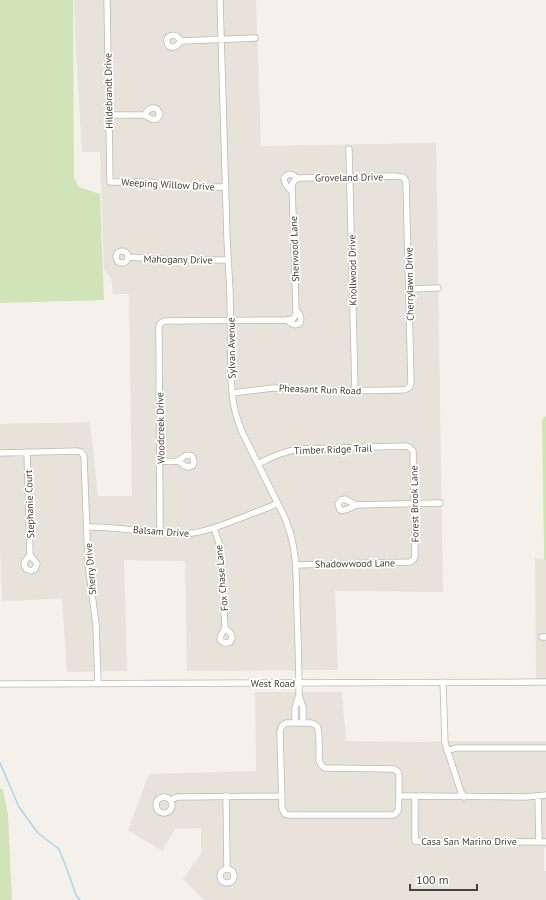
<svg xmlns="http://www.w3.org/2000/svg" width="546" height="900" font-family="'PT Sans',sans-serif">
	<style>
		.residential { fill: #e7e3da }
		.green { fill: #d1e4b8 }
		.lines { fill: none; stroke-linecap: round; stroke-linejoin: round }
		.stream { stroke: #aed2ea; stroke-width: 1.5 }
		.minor-casing { stroke: #bfb9ae; stroke-width: 7 }
		.minor { stroke: #fff; stroke-width: 5.5 }
		.labels { text-anchor: middle; stroke-width: 3.5; stroke-linejoin: round; paint-order: stroke }
		.street-label { font-size: 10px; fill: #47423a; stroke: #fff }
	</style>
	<rect width="100%" height="100%" fill="#f4f1eb"/>
	<!-- residential -->
	<path class="residential" d="M74 0H256L261 146 436 143 443 592 335 591 338 670 187 671 185 561 124 560 127 671 67 672 62 599 2 601 0 547V424L90 422 98 496H132L129 294H113L111 278 104 270 100 152H82L75 35Z
		M535 558 546 560V682H536Z
		M255 692H342L346 741 421 742 452 741H546V848H519H544V871H546V900H204L183 879 201 854V828L175 829 162 851 128 830 149 774 256 771Z"/>
	<!-- green -->
	<path class="green" d="M0 0H73L74 177 79 187 100 194 104 300 0 303Z
		M546 416V560H544V552L542 421 543 418Z
		M0 788 3 790 8 814 12 900H0Z"/>
	<g class="lines">
		<!-- stream -->
		<path class="stream" d="M0 763 19 807 38 833 59 849 68 872 76 895 80 900"/>
		<defs>
			<path id="minor" d="M107 0 110 182H148L183 187H226
				M220 0 227 239 230 292 231 379 233 401 236 415 242 432 284 516C298 547 296 576 297 609 298 638 299 667 299 695L303 708V723
				M181 41C180 42 178 45 176 46 169 50 165 43 168 37 174 33 177 36 181 41L255 38
				M108 115H144C148 110 151 106 157 109L160 114 157 119C151 121 149 117 144 115
				M349 149 355 390
				M292 191C288 188 284 184 284 178L287 175C291 173 295 175 297 179
				M116 257a6 6 0 1 1 12 0a6 6 0 1 1-12 0Z
				M128 257 176 260H228
				M409 289 438 288
				M287 320C297 331 307 321 296 310
				M27 452 30 555 35 561 37 564 35 569 31 571 26 569 24 565 25 561 30 555
				M0 453 78 451 81 452 84 456 88 564 96 624 98 684
				M160 461C165 461 172 462 177 461 184 459 183 453 192 456L194 461 193 465 189 467 185 466 178 461
				M258 464C271 457 284 451 300 449L406 446 409 447 413 451 415 556 414 559 410 562 296 565
				M356 505 345 499 341 500 338 504 340 510C346 512 351 507 356 505L440 503
				M87 527C117 526 146 533 176 534 199 535 220 526 241 518 253 513 266 509 278 503
				M214 528 219 543 221 555 225 628 221 635 220 639C222 643 226 644 230 642L232 638 231 634 225 628
				M160 533 159 336C159 329 157 323 165 321L286 320 293 319 296 314V310L292 185C293 181 295 179 299 178L394 176 403 177 406 181 411 383C410 389 406 390 401 390L328 391 273 388 232 393
				M542 637H546
				M443 682 445 743 461 792 464 797
				M0 684 546 682
				M295 723V708L299 695
				M447 751 456 748H546
				M546 795 526 797 415 796V841L546 842
				M226 796 227 869
				M399 796 398 811 395 814 393 815H289L285 814 282 808 280 731 282 726 286 723H311C313 724 315 724 317 726 320 730 319 754 319 760 320 764 321 766 325 768L394 769 398 772 399 775V796H415
				M538 796 539 842
				M156 805a8 8 0 1 1 16 0a8 8 0 1 1-16 0Z
				M171 800 177 797 282 796
				M220 876a7 7 0 1 1 14 0a7 7 0 1 1-14 0Z"/>
		</defs>
		<!-- minor casing -->
		<use href="#minor" class="minor-casing"/>
		<!-- minor -->
		<use href="#minor" class="minor"/>
	</g>
	<g class="labels">
		<!-- street labels -->
		<g class="street-label">
			<text transform="translate(108 91) rotate(-91)" y="4">Hildebrandt Drive</text>
			<text transform="translate(349 177) rotate(-1)" y="4">Groveland Drive</text>
			<text transform="translate(168 184) rotate(3)" y="4">Weeping Willow Drive</text>
			<text transform="translate(294 249) rotate(-92)" y="4">Sherwood Lane</text>
			<text transform="translate(178 259) rotate(1)" y="4">Mahogany Drive</text>
			<text transform="translate(352 270) rotate(-91)" y="4">Knollwood Drive</text>
			<text transform="translate(409 284) rotate(-91)" y="4">Cherrylawn Drive</text>
			<text transform="translate(231 348) rotate(-91)" y="4">Sylvan Avenue</text>
			<text transform="translate(320 389) rotate(2)" y="4">Pheasant Run Road</text>
			<text transform="translate(160 428) rotate(-91)" y="4">Woodcreek Drive</text>
			<text transform="translate(333 449) rotate(-2)" y="4">Timber Ridge Trail</text>
			<text transform="translate(29 504) rotate(-92)" y="4">Stephanie Court</text>
			<text transform="translate(414 504) rotate(-91)" y="4">Forest Brook Lane</text>
			<text transform="translate(161 531) rotate(4)" y="4">Balsam Drive</text>
			<text transform="translate(355 563) rotate(-1)" y="4">Shadowwood Lane</text>
			<text transform="translate(90 569) rotate(-95)" y="4">Sherry Drive</text>
			<text transform="translate(221 578) rotate(-95)" y="4">Fox Chase Lane</text>
			<text x="273" y="687">West Road</text>
			<text x="469" y="845">Casa San Marino Drive</text>
		</g>
	</g>
	<!-- scale -->
	<path d="M410 884v6h67v-6" fill="none" stroke="#47423a" stroke-width="2"/>
	<text x="416" y="884" font-size="12" fill="#47423a" stroke="#ffffff" stroke-width="3" paint-order="stroke">100 m</text>
</svg>
